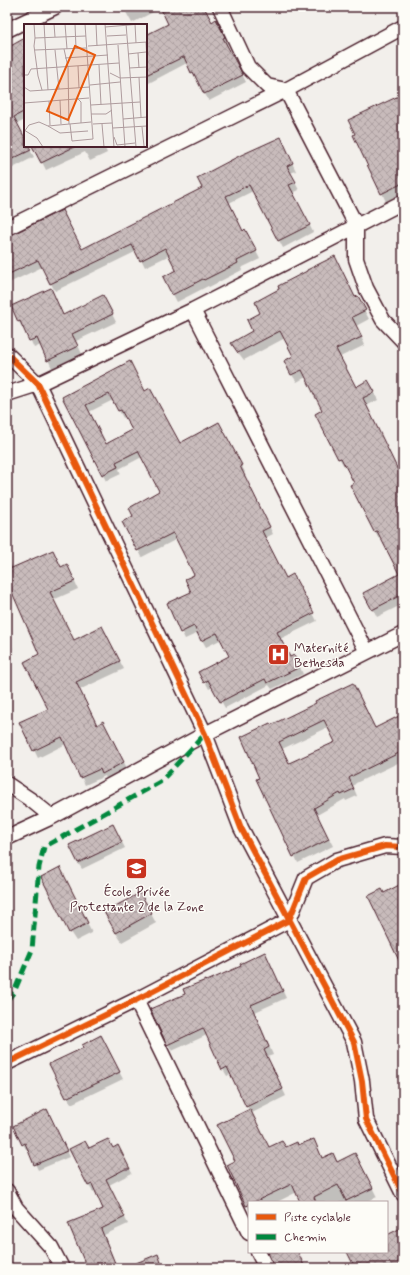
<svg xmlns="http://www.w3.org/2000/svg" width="410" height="1275" font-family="Mynerve,sans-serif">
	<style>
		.shadow { fill: #0003; fill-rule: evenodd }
		.building { fill: url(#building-cross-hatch); stroke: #4a1f2b; fill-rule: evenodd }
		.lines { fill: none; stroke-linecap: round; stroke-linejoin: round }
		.minor-casing { stroke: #4a1f2b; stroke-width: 17 }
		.minor { stroke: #fdfcf7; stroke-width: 14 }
		.quiet { stroke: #00873e; stroke-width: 5; stroke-dasharray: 10 5; stroke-linecap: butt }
		.cycleway-casing { stroke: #fdfcf7; stroke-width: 8 }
		.cycleway { stroke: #e8590c; stroke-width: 6 }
		.labels { text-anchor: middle; stroke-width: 3; stroke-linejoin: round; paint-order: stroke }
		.poi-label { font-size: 13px; fill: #4a1f2b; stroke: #fdfcf7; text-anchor: start }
		.inset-road { fill: none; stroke: #af9c9e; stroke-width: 1 }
		.view { fill: #e8590c; fill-opacity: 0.15; stroke: #e8590c; stroke-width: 2 }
		.inset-edge { fill: none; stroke: #4a1f2b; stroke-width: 2 }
	</style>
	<defs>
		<pattern id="building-cross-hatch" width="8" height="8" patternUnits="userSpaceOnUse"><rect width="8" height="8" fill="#c8bbbb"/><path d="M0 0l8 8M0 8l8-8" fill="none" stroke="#ada0a1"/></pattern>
	</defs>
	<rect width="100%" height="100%" fill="#f2efeb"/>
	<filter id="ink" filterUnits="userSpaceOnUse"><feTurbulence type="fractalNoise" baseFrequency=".025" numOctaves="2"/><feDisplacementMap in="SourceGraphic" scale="8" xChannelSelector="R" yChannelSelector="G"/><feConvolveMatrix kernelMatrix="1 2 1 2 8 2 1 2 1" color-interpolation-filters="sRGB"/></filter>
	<g filter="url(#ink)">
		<!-- shadow -->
		<path class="shadow" d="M123 7H204L212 23 220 28 228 44 227 45 246 82 209 101 187 63 147 84 149 88 146 89V36L169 24 161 8 132 23Z
			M25 40V120L17 124 25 139V146H28L34 157 7 171V49Z
			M403 95V193L386 202 382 193Z
			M34 146H104L107 153 90 161 85 152 46 170Z
			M284 146 296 171 290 173 299 190 293 193 313 232 283 248 253 191 229 203 243 232 249 238 260 259 241 268 242 270 209 287 208 286 177 302 164 277 177 270 170 255 145 267 137 251 55 291 42 267 9 283 7 279V238L82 250Z
			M403 222V229L400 223Z
			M335 257 356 298 357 297 369 319 356 326 365 345 340 357 356 388 372 389 378 400 366 406 398 471 403 469V604L377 617 373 609 401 575 382 538 379 539 375 531 355 483 346 465 344 466 339 458 323 411 306 377 297 382 292 375 285 361 294 356 285 338 244 360 237 351 253 331 262 314 281 290Z
			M51 289 64 316 107 304 116 322 76 341 82 354 52 368 41 345 34 348 25 328 23 329 19 322 12 307Z
			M130 363 145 392 179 444 222 430 245 472 243 474 273 534 265 538 286 579 297 582 317 621 280 639 290 659 298 663 303 674 272 689 269 685 225 708 213 687 209 689 200 672 230 656 222 639 206 647 198 633 185 639 168 604 192 592 195 575 177 539 142 557 124 522 135 516 160 492 142 457 119 469 121 474 106 481 64 397ZM113 400 123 418 126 416 133 431 106 445 89 412Z
			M7 555 13 569 61 568 67 565 78 589 53 600 74 641 106 635 124 669 79 690 97 726 107 730 128 770 107 781 105 776 85 785 66 744 38 758 34 750 49 709 41 655 7 579Z
			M7 634 13 649 7 651Z
			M318 704 375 729 403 715V767L400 762 356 783 353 786 357 796 346 801 345 799 317 815 333 846 298 863 261 778 270 727ZM329 727 336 742 289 764 282 749Z
			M113 825 125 848 82 869 78 863Z
			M64 878 92 933 76 941 70 932Z
			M140 894 156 923 122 942 116 933Z
			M269 961 286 998 255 1012 273 1055 267 1057 286 1096 252 1113 269 1148 286 1149 298 1147 313 1140 323 1159 337 1163H360L377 1197 366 1202H301L297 1192 277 1202H249V1209L247 1205 237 1162 249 1110 231 1074 227 1076 223 1069 207 1035 172 1051 168 1044 186 994 207 982Z
			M104 1043 123 1079 71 1104 51 1064Z
			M50 1116 69 1157 38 1170 28 1148 26 1149 23 1144Z
			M71 1149H113L121 1153 132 1173 109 1185 128 1224 104 1235 117 1268H88L105 1209 96 1190 93 1192 89 1186Z
			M7 1251 15 1268H7Z"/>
		<!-- building -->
		<path class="building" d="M160 7H204L212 22 216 19 225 37 223 38 243 75 204 94 193 72 191 73 184 57H183L146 75V35L168 24Z
			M25 38V111L14 117 25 138V146H29L31 150 12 159 7 149V48Z
			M403 94V183L381 194 353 135 355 134 348 120Z
			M281 137 293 163 287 166 296 182 289 185 310 225 278 241 249 185 226 196 243 231 245 229 257 251 237 261 238 263 204 280 203 279 172 295 163 277 176 270 165 248 140 261 132 245 50 284 38 260 7 275V237L62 210 82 249 202 188 197 178 239 156Z
			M32 146H76L41 163Z
			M335 256 355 297 358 296 366 310 352 317 362 337 336 349 356 387 368 380 375 392 363 398 398 470 403 468V594L372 610 363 593 399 574 377 531 374 532 350 485 354 483 341 458 338 459 315 414 322 410 302 370 291 375 284 361 293 356 280 331 238 353 231 343 252 331 247 320 260 313 255 302 279 289 278 286 307 271V270Z
			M51 288 63 315 103 295 113 314 72 334 78 346 47 361 37 338 29 341 20 321 18 322 11 306Z
			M130 361 145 391 150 388 180 443 219 422 242 465 240 466 270 527 262 531 286 578 293 574 314 613 277 632 290 657 294 655 300 667 267 683 265 679 220 702 208 680 204 683 198 672 229 656 217 633 201 641 194 626 180 633 167 603 191 592 185 579 194 575 173 533 137 551 122 522 133 516 129 508 159 491 138 451 116 462 118 467 102 475 62 397ZM109 394 118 411 121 410 132 430 106 444 86 405Z
			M53 550 61 567 67 564 75 581 50 592 74 640 102 626 120 661 76 682 97 725 103 721 124 762 102 774 100 769 80 778 62 737 33 751 19 722 48 709 24 662 39 654 7 581V570Z
			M353 683 375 728 403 714V751L352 776 349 778 354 789 341 795 340 793 314 808 329 839 293 857 256 779 259 778 241 737 270 723 271 725 316 703 315 701ZM324 720 335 742 289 763 279 742Z
			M113 824 122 842 78 863 69 845Z
			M60 867 88 923 69 933 41 877Z
			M403 883V969L368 896 382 889 384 893Z
			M140 893 152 913 116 933 104 912Z
			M265 952 283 991 251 1005 269 1047 264 1050 283 1089 246 1107 227 1067 222 1070 203 1028 167 1045 150 1009 185 994 183 989 206 980 207 981 241 966 240 964Z
			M101 1035 120 1072 66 1098 49 1064 83 1048 82 1045Z
			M47 1109 67 1151 34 1165 25 1143 22 1145 13 1126Z
			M250 1109 269 1147 282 1141 286 1147 297 1142 298 1145 314 1139 322 1158 333 1153 337 1162 355 1153 373 1188 346 1201 338 1185 314 1197 316 1202H300L292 1184 254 1202H249V1205L246 1206 227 1165 235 1161 217 1125Z
			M108 1139 113 1148 118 1145 130 1169H125L106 1179 125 1217 101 1229 117 1268H87L68 1223 103 1209 92 1184 88 1186 69 1149 85 1141 89 1148Z
			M403 1227V1268H355L347 1252H387V1235Z
			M268 1252H298L305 1268H274Z
			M158 1254 163 1268H124Z"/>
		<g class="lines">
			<defs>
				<path id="minor" d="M220 7 248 67 267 86 286 90 356 225V259L366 288 383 320 403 341
					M7 30 55 7
					M7 228 286 90 403 27
					M193 310 367 652
					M7 354 38 384 205 734 241 828 354 1042 362 1081 366 1119 403 1194
					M7 394 38 384 193 310 403 202
					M7 784 31 800 52 817
					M7 838 52 817 205 734 403 634
					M136 1000 249 1233
					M7 1063 136 1000 289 920 306 878 337 860 385 846 403 847
					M7 1191 16 1208 51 1247 62 1268
					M258 1252 266 1268"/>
			</defs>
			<!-- minor casing -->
			<use href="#minor" class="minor-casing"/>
			<!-- minor -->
			<use href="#minor" class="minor"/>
			<!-- quiet -->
			<path class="quiet" d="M7 1000 14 992 32 950 39 867 44 847 160 782 205 734"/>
			<defs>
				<path id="cycleway" d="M7 354 38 384 205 734 241 828 354 1042 362 1081 366 1119 403 1194
					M7 1063 136 1000 289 920 306 878 337 860 385 846 403 847"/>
			</defs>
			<!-- cycleway casing -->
			<use href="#cycleway" class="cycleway-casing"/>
			<!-- cycleway -->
			<use href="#cycleway" class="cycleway"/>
		</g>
	</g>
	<!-- icons -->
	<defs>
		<symbol id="hospital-square" viewBox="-11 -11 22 22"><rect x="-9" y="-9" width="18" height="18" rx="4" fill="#c8321e" stroke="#fdfcf7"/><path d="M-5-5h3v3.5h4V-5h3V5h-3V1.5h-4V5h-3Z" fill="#fff"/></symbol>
		<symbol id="school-square" viewBox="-11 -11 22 22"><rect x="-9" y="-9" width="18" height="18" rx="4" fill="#c8321e" stroke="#fdfcf7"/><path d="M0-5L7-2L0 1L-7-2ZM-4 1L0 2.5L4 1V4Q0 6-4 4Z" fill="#fff"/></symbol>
	</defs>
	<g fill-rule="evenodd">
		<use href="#hospital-square" x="266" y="642" width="25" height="25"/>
		<use href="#school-square" x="124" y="856" width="25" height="25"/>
	</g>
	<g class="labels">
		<!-- poi labels -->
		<g class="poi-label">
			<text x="294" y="652">Maternité<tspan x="294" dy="15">Bethesda</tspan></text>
			<text x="137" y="896" text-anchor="middle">École Privée<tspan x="137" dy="15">Protestante 2 de la Zone</tspan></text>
		</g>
	</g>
	<!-- overview -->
	<g transform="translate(24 24)">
		<rect width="123" height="123" fill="#f2efeb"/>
		<path class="inset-road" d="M10 0 11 14M20 0 24 66M30 0 31 13M41 0 43 25M51 0 52 24M72 0 73 22M81 0 90 123M102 0 112 123M111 0 112 19M81 3 117 0M83 12 102 11M122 18 123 37M94 21 101 123M64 22 123 18M40 25 44 43 45 100M11 26 62 24M31 26 35 65M114 29 115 44M104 30 122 28M41 34 84 31M75 41 77 81M54 42 55 64M105 44 123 43M86 49 96 54 123 53M0 51H4L7 45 95 39M115 53 117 93M66 61 96 58M0 63 6 67 66 63M18 66 14 52 10 22 11 14 62 12M54 75 57 78V99M36 76 37 100M25 77 26 101M0 79 65 74M67 81 116 78M67 90H82L88 86M99 95 123 93M46 100 48 117 69 115 61 0M69 100 88 99M78 100 80 123M24 102 36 109 64 107M118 103 120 122M89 104 123 102M0 106 13 114 19 123M0 108 5 101 15 98 24 102 67 98M90 113 93 121 111 119"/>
		<path class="view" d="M51 22 71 31 44 96 23 87Z"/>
		<rect width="123" height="123" class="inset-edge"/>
	</g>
	<!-- margin -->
	<rect width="410" height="1275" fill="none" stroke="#fdfcf7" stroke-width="24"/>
	<rect x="12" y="12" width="386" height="1251" fill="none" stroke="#4a1f2b" stroke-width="1.5" filter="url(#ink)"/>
	<!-- legend -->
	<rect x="248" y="1201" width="140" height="52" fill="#fdfcf7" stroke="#b5a4a5"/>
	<rect x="256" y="1214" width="20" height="6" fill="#e8590c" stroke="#b5a4a5"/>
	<text x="284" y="1221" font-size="12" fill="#4a1f2b">Piste cyclable</text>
	<rect x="256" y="1234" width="20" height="6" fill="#00873e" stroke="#b5a4a5"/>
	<text x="284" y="1241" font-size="12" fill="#4a1f2b">Chemin</text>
</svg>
